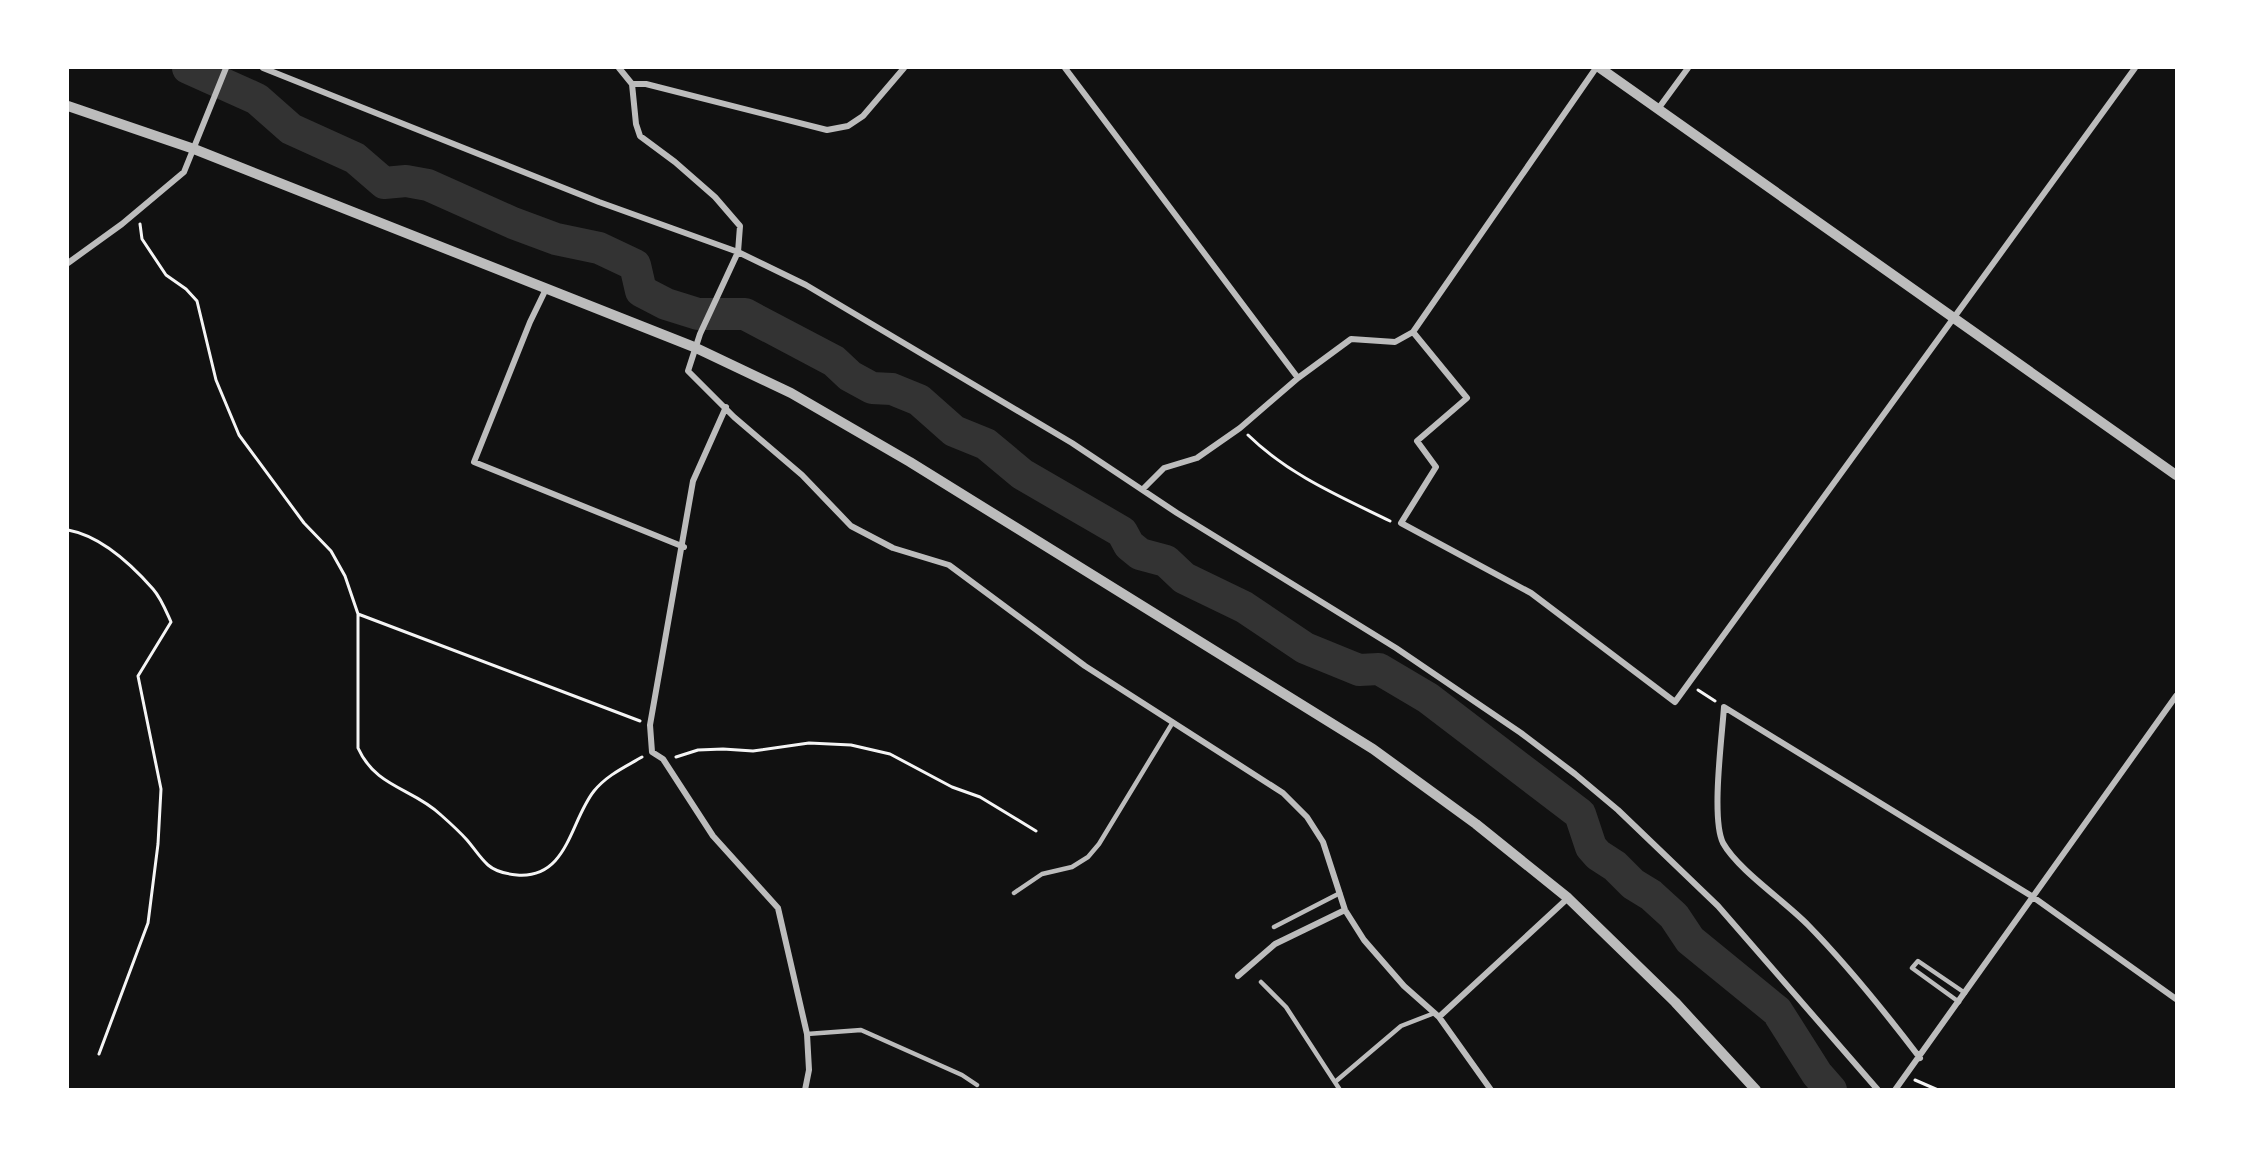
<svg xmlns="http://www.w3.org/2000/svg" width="2244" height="1157" font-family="'Exo 2',sans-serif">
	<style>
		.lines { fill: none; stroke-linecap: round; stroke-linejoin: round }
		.river { stroke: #333; stroke-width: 32 }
		.path { stroke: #f5f5f5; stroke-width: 3 }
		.service { stroke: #bcbcbc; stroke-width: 4.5 }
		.minor { stroke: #bcbcbc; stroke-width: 6 }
		.tertiary { stroke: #bcbcbc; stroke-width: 10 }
	</style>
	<rect width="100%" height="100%" fill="#111"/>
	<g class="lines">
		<!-- river -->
		<path class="river" d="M188 68 257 99 291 129 355 158 384 183 406 181 428 185 513 223 556 239 599 248 635 265 641 291 666 304 698 314H745L834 361 850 376 872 388 892 389 919 400 954 431 986 444 1022 474 1122 532 1129 545 1140 554 1166 561 1184 578 1244 607 1305 648 1359 670 1379 669 1428 698 1580 814 1591 847 1598 855 1615 866 1633 884 1651 895 1674 916 1690 940 1777 1011 1817 1074 1831 1090"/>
		<!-- path -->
		<path class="path" d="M140 224 142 239 166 275 186 289 197 301 216 380 239 435 304 523 331 551 345 576 358 614V748C376 788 413 788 441 815 450 823 459 831 467 840 474 848 480 858 488 865 496 872 506 874 517 875 568 879 570 821 594 791 607 775 625 767 642 757
			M1248 435C1289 475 1339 496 1390 521
			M68 530C101 536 131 564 153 589 161 598 166 611 171 622L138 676 161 789 158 844 148 923 99 1054
			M358 614 640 721
			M1698 690 1715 701
			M676 757 698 750 723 749 753 751 809 743 851 745 890 754 952 787 980 797 1036 831
			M1915 1080 1938 1090"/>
		<!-- service -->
		<path class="service" d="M1014 893 1042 874 1072 867 1088 857 1099 844 1173 722
			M1274 927 1340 893
			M1261 982 1286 1007 1340 1090
			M1959 1002 1912 968 1918 961 1965 993
			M807 1034 861 1030 962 1075 977 1085
			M1335 1082 1401 1026 1432 1014"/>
		<!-- minor -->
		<path class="minor" d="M263 68 599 202 738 252 806 285 1072 443 1177 513 1396 648 1521 733 1575 774 1618 810 1718 906 1878 1090
			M619 68 632 84 636 124 640 136 675 162 715 197 740 226 738 252 700 334 688 371 734 417 802 475 851 526 893 548 949 565 1085 666 1283 793 1307 817 1323 842 1345 910 1364 940 1404 986 1439 1017 1491 1090
			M1065 68 1298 378
			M632 84H646L827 130 848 126 863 116 904 68
			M1658 109 1688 68
			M68 263 122 224 184 172 226 68
			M546 289 530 322 474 462 684 547
			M1413 332 1467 398 1417 441 1436 467 1401 523 1531 593 1675 702 2135 68
			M726 407 693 481 650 725 652 752 663 759 713 836 778 908 807 1034 809 1070 805 1090
			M1143 489 1164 468 1197 458 1240 428 1298 378 1351 339 1395 342 1413 332 1596 68
			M1238 976 1275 944 1345 910
			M1439 1017 1568 898
			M1920 1058C1885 1012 1849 967 1808 925 1786 902 1738 870 1723 843 1711 819 1722 737 1724 707L2033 897 2176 999
			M1895 1090 2176 696"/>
		<!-- tertiary -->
		<path class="tertiary" d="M1600 68 2176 475
			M68 106 194 149 694 347 791 393 910 462 1373 749 1476 824 1568 898 1675 1002 1756 1090"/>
	</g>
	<!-- border -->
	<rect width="2244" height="1157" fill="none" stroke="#ffffff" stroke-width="138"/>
</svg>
